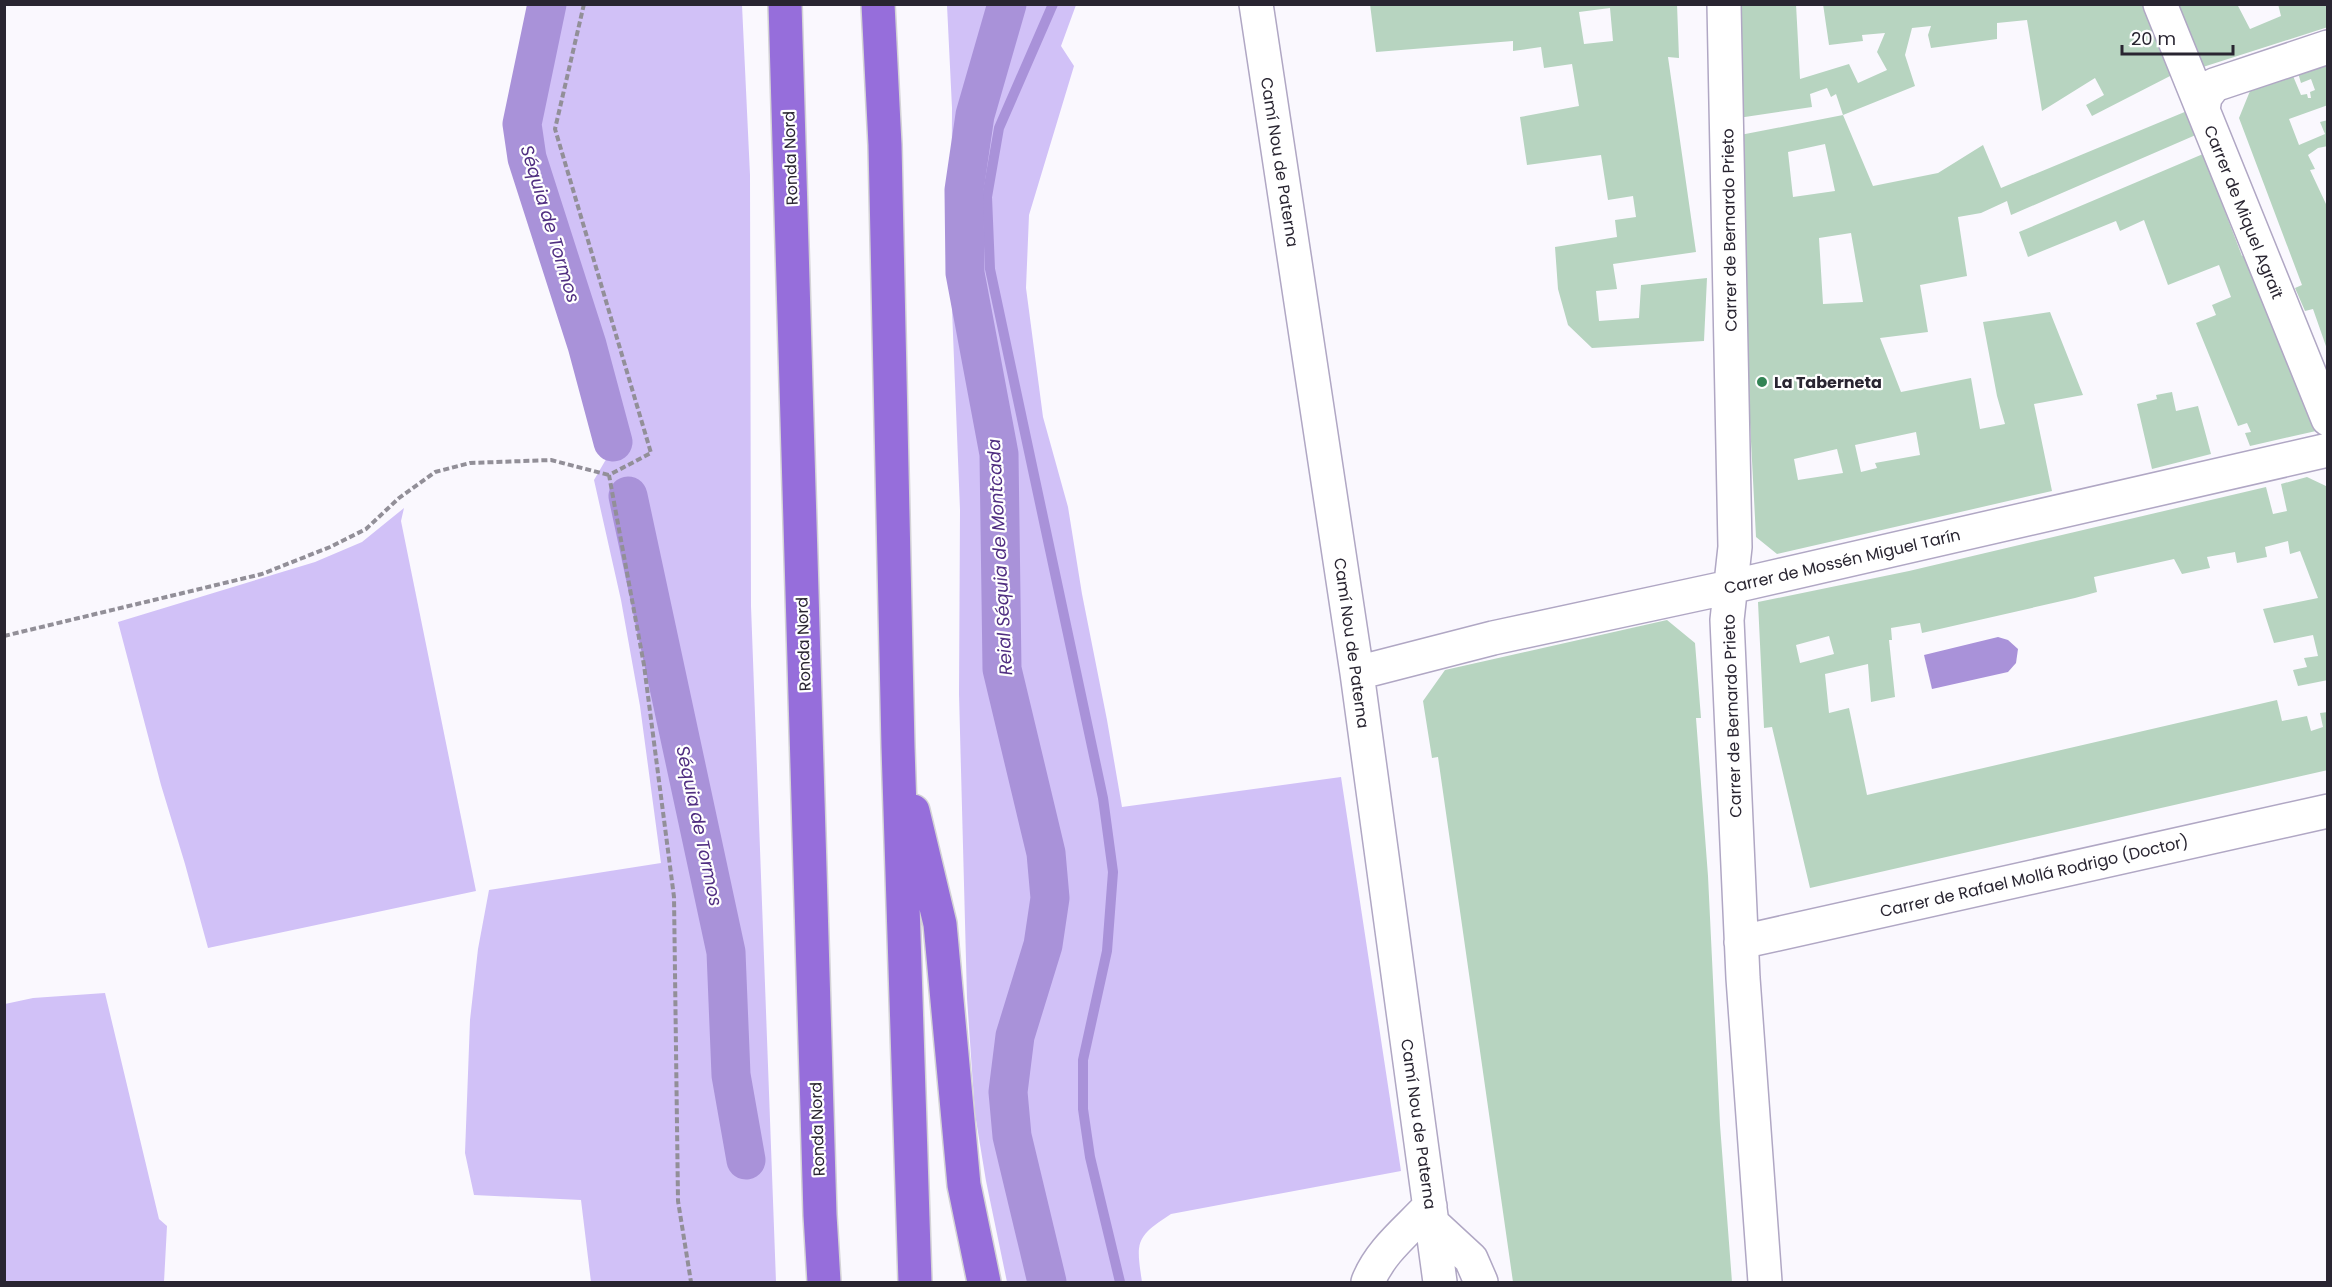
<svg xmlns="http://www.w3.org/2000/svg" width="2332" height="1287" font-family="Poppins,sans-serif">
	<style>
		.green { fill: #d1c1f7 }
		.water { fill: #a992d9 }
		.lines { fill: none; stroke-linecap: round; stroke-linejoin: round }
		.stream { stroke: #a992d9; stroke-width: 10 }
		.canal { stroke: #a992d9; stroke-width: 39 }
		.building { fill: #b7d4c0; fill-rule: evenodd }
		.minor-casing { stroke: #b0a7c4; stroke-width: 36 }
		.highway-casing { stroke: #d4d3d6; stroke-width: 36 }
		.path { stroke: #928f98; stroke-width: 4; stroke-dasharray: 6 3; stroke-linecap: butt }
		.minor { stroke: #fff; stroke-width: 33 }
		.highway { stroke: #966edb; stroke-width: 33 }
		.poi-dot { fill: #338455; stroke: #fff; stroke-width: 2 }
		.labels { text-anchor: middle; stroke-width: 4.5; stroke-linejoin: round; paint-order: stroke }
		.street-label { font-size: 16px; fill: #292531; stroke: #fff }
		.poi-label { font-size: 16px; font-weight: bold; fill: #292531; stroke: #fff; text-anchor: start }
		.water-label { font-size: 18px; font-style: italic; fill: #502e81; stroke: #fff }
	</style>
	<rect width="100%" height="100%" fill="#faf8fe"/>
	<!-- green -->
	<path class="green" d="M541 5H742L750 175 751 606 776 1282H591L581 1200 474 1195 465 1153 470 1020 478 949 489 890 661 863 640 706 621 600 594 480 612 449 516 145 515 118 523 99Z
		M947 5H1076L1061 46 1074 66 1029 215 1026 288 1043 417 1068 507 1082 594 1107 720 1122 807 1341 777 1401 1171 1171 1214C1135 1237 1136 1242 1142 1282H1007L986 1181 975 1114 967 998 959 694 960 510 951 284 952 108Z
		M404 508 401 521 476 891 208 948 185 864 161 785 118 622 315 562 362 542Z
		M105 993 159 1219 167 1226 164 1282H5V1004L33 998Z"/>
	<!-- water -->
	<path class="water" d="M1998 637 2008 640 2018 649 2016 663 2008 672 1932 689 1924 655Z"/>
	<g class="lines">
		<!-- stream -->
		<path class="stream" d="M1053 4 999 128 987 197 990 269 1103 798 1113 872 1107 951 1083 1060V1109L1090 1157 1120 1282"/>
		<!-- canal -->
		<path class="canal" d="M547 4 522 124 527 158 587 345 613 442
			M1007 4 975 115 964 190 965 273 999 454 1002 669 1046 853 1050 898 1043 945 1015 1036 1008 1092 1012 1136 1047 1282
			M628 496 726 952 731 1075 746 1160"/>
	</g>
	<!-- building -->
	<path class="building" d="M1370 4H1677L1679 58 1668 57 1696 252 1613 264 1617 289 1596 291 1599 321 1639 318 1641 285 1707 278 1704 341 1592 348 1568 325 1558 289 1555 247 1617 237 1615 220 1636 217 1633 196 1608 200 1601 155 1527 165 1520 117 1579 106 1572 64 1544 68 1541 47 1513 51V41L1376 52ZM1610 8 1613 41 1584 44 1579 12Z
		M1733 4H1796L1800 79 1849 64 1858 83 1887 70 1877 52 1885 33 1862 35 1863 41 1829 45 1823 4H2148L2174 74 2092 116 2086 105 2104 95 2095 78 2042 111 2027 20 1997 23V39L1931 48 1928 35 1931 26 1912 28 1905 55 1915 86 1843 115 1836 94 1831 97 1827 88 1810 94 1812 107 1738 118Z
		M2174 4H2237L2250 29 2281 16 2278 4H2328V27L2203 67Z
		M2328 62V105L2289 119 2299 145 2325 134 2320 122 2328 120V146L2318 148 2308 155 2315 169 2310 170 2326 204 2328 203V352L2313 309 2305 311 2295 288 2302 285 2239 118 2250 91 2293 76 2301 95 2307 94 2308 98H2311L2310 92 2315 90 2311 79 2301 83 2298 73Z
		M2187 111 2198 134 2011 215 2007 201 1981 213 1958 217 1967 276 1920 285 1928 332 1880 338 1901 392 1971 378 1980 429 2005 424 1997 396 1983 322 2050 312 2083 395 2034 404 2052 491 1777 554 1756 537 1735 136 1843 115 1873 186 1938 173 1983 145 2001 188ZM1825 144 1835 191 1793 197 1788 152ZM1851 233 1863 302 1823 304 1819 238ZM1916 432 1920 455 1875 463 1877 468 1861 472 1855 445ZM1837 449 1843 473 1798 480 1794 459Z
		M2203 154 2242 256 2245 255 2316 431 2250 446 2245 433 2251 432 2247 423 2238 426 2196 323 2216 315 2212 305 2231 297 2219 265 2168 285 2144 220 2120 231 2116 221 2028 257 2019 232Z
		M2172 392 2176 411 2198 406 2211 454 2152 469 2137 404 2157 399 2156 395Z
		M2307 477 2328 487V680L2298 686 2293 670 2307 667 2304 658 2318 656 2313 635 2274 643 2263 609 2318 598 2300 551 2290 554 2288 541 2265 547 2267 557 2237 563 2235 552 2207 557 2210 568 2182 574 2174 559 2094 577 2097 592 2075 598 1922 633 1920 623 1891 628 1892 640H1889L1895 697 1871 702 1868 664 1825 674 1829 713 1849 708 1867 795 2277 700 2282 721 2307 716 2311 731 2323 727 2320 713 2328 712V770L1810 888 1772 727 1764 728 1758 602 1909 571 2266 487 2273 514 2287 511 2281 484ZM1829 636 1834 654 1800 663 1796 645Z
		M1667 620 1695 643 1701 718H1696L1708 876 1720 1125 1732 1282H1513L1438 757 1432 758 1423 701 1445 670Z"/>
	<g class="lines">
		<defs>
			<path id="minor" d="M1256 4 1357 673 1440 1282
				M1724 4 1735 547 1727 620 1743 978 1765 1282
				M2160 4 2328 419
				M2203 110 2205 97 2214 85 2328 47
				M1357 673 1493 638 1730 587 2328 450
				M1741 942 2328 811
				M1432 1223 1471 1259 1481 1282
				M1368 1282C1380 1251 1408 1230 1430 1206"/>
			<path id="highway" d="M785 4 820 1215 824 1282
				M878 4 885 145 898 747 915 1282
				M913 811 940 924 964 1185 984 1282"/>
		</defs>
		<!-- minor casing -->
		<use href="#minor" class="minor-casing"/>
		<!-- highway casing -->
		<use href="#highway" class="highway-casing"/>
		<!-- path -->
		<path class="path" d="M584 4 555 129 651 453 609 475 644 665 674 897 678 1201 691 1282
			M4 636 262 574 330 547 366 529 399 498 435 472 470 463 551 460 609 475"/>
		<!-- minor -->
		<use href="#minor" class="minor"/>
		<!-- highway -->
		<use href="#highway" class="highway"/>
	</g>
	<!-- markers -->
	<circle class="poi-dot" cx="1762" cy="382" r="6"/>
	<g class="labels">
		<!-- street labels -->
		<g class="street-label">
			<text transform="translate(790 158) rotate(-92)" y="6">Ronda Nord</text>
			<text transform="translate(1280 162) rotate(81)" y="6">Camí Nou de Paterna</text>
			<text transform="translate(2244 212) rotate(68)" y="6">Carrer de Miquel Agraït</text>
			<text transform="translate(1729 230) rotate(-91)" y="6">Carrer de Bernardo Prieto</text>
			<text transform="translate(1842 561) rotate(-13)" y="6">Carrer de Mossén Miguel Tarín</text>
			<text transform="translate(1352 643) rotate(82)" y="6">Camí Nou de Paterna</text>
			<text transform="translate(803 644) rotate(-92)" y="6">Ronda Nord</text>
			<text transform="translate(1732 716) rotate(-92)" y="6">Carrer de Bernardo Prieto</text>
			<text transform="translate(2034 876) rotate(-13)" y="6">Carrer de Rafael Mollá Rodrigo (Doctor)</text>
			<text transform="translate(1419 1124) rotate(82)" y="6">Camí Nou de Paterna</text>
			<text transform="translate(817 1129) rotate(-92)" y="6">Ronda Nord</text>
		</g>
		<!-- poi labels -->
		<g class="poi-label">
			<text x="1774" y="388">La Taberneta</text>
		</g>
		<!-- water labels -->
		<g class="water-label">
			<text transform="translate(550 224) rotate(73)" y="6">Séquia de Tormos</text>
			<text transform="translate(1000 557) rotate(-93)" y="6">Reial Séquia de Montcada</text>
			<text transform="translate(699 826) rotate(78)" y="6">Séquia de Tormos</text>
		</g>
	</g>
	<!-- border -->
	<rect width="2332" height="1287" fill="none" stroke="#292531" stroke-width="12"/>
	<!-- scale -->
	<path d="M2122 45v9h111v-9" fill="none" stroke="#292531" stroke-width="3"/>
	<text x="2131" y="45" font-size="18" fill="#292531" stroke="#ffffff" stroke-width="4.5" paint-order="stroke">20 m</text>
</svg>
